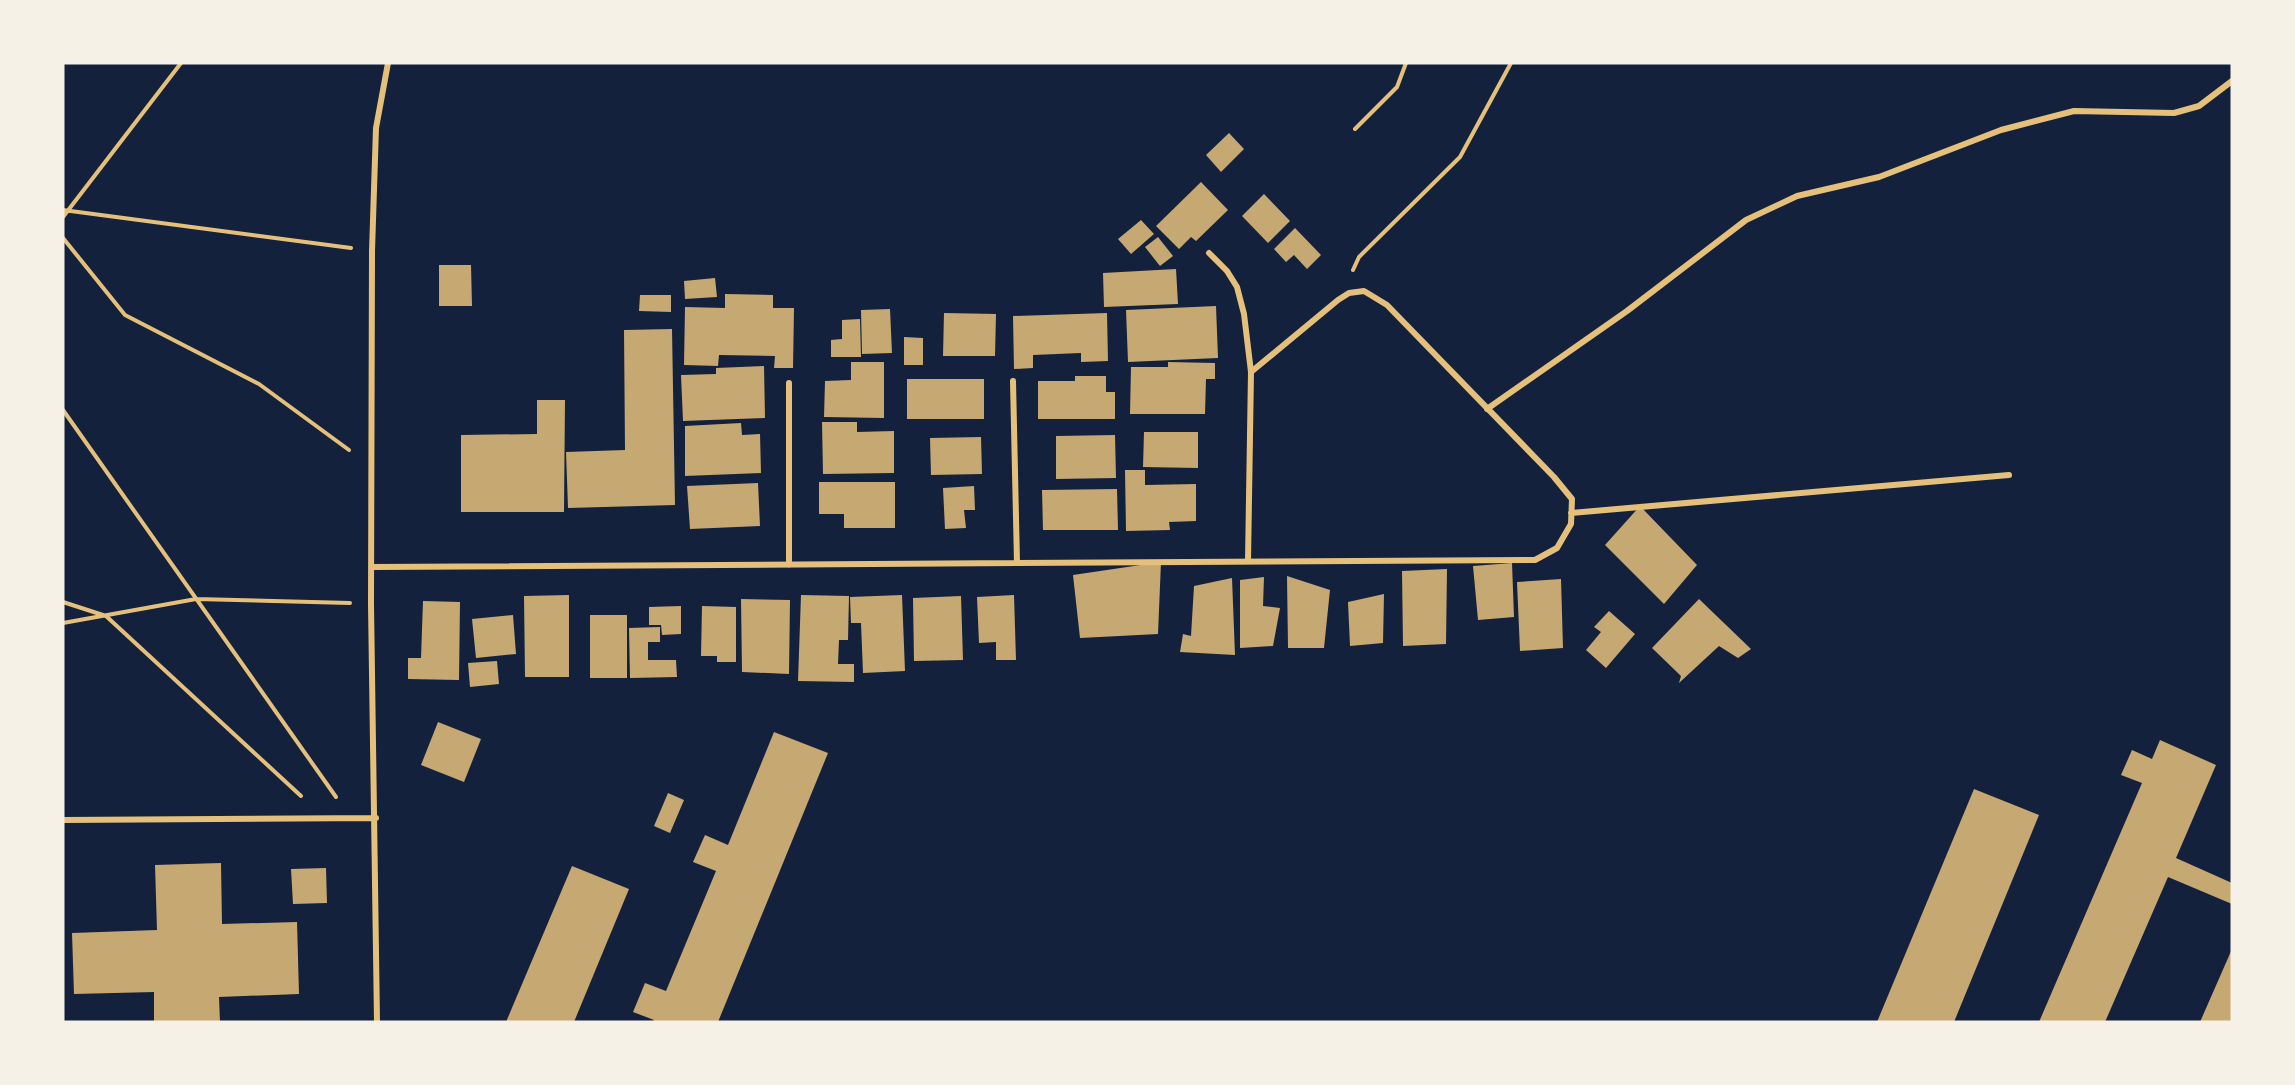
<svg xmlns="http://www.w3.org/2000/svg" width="2295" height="1085" font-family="Spectral,serif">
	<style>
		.building { fill: #c6a872 }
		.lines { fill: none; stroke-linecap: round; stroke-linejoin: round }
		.path { stroke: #e5c07b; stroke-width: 4 }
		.minor { stroke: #e5c07b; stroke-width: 6 }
	</style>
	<rect width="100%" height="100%" fill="#14213d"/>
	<!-- building -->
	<path class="building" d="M1229 133 1244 149 1221 172 1206 155Z
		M1201 182 1228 210 1196 241 1191 237 1179 249 1156 226Z
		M1264 194 1290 221 1268 243 1242 216Z
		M1141 220 1154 234 1131 254 1118 239Z
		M1295 228 1321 255 1307 269 1294 255 1286 262 1274 249Z
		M1158 237 1173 256 1160 266 1145 247Z
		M439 265H471L472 306H439Z
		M1176 269 1178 304 1104 307 1103 273Z
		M715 278 717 297 685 299 684 281Z
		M725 294 773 295V308H794L793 368H774L775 356 719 355 718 366 684 365 685 307 725 308Z
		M640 295H671V312L639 311Z
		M1216 306 1218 358 1128 362 1126 310Z
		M890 309 892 353 862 354 861 310Z
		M944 313 996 314 995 356H943Z
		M1107 313 1108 361 1081 362V353L1033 355V368L1014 369 1013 316Z
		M860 319 861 357H831V340L842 339V320Z
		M672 329 675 505 568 508 566 452 625 450 624 330Z
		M904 337 923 338V365H904Z
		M851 362H884V418L824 417 825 381 851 380Z
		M1168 362 1215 363V379H1206L1205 414H1130L1131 367H1168Z
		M764 366 765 418 683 421 681 375 716 374V368Z
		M1075 376H1106V392H1115V419H1038V381H1075Z
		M907 379H984V419H907Z
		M537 400H565L564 512H461V435L537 434Z
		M822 422H857V432L894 431V473L823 474Z
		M741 423 742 435 760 434 761 473 685 476V426Z
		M1144 432H1198V468L1143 467Z
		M1115 435 1116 478 1056 479V436Z
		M981 437 982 474 931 475 930 438Z
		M1125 470H1145V485L1196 484V521L1169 522 1170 530 1126 531Z
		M819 482H895V528H844V514H819Z
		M758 483 760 526 690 529 687 486Z
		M974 486 975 510H964L966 528 945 529 943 488Z
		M1117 489 1118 530H1043L1042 490Z
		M1640 506 1697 565 1664 604 1605 545Z
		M1161 562 1158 634 1080 638 1073 575Z
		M1512 563 1514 617 1478 620 1473 566Z
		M1447 569 1446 644 1403 646 1402 571Z
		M1287 576 1330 590 1324 648H1288Z
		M1264 577 1263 606 1280 608 1273 646 1240 648V580Z
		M1232 578 1235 655 1180 652 1183 634 1191 636 1194 586Z
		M1561 579 1563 648 1520 651 1517 582Z
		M1384 594 1383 643 1350 646 1348 602Z
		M569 595V677H525L524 596Z
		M801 595 849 596 848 640H839L838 664H854V682L798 681Z
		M902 595 905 671 863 673 861 623H851L850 597Z
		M1014 595 1016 660H996V642L979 643 977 597Z
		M961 596 963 660 914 661 913 598Z
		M741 599 790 600 789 674 742 672Z
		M1699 599 1751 649 1738 658 1719 646 1679 683 1681 676 1652 648Z
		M423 601 460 602 459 680 408 679V658H421Z
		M681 606V634L662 635 661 625H649V607Z
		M702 606 736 607V662H717V656H701Z
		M1609 611 1635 634 1606 668 1586 650 1601 632 1594 627Z
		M513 615 516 654 476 658 472 619Z
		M590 615H627V678H590Z
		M660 627V642H648V660H676L677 677 630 678 629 628Z
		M497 661 499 684 470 687 468 663Z
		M438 722 481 739 464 782 421 765Z
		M774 732 828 753 718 1022H653L654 1020 633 1012 645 983 666 991 716 871 693 862 705 835 728 845Z
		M2160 740 2216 765 2176 858 2232 883V904L2168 877 2105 1022H2039L2142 783 2121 775 2132 750 2152 759Z
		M1974 789 2039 815 1954 1022H1877Z
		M668 793 684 800 670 833 654 826Z
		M221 863 222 924 297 922 299 994 219 997 220 1022H154V992L74 994 72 933 157 930 155 865Z
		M572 866 629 889 574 1022H506Z
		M326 868 327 903 293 904 291 869Z
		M2232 949V1022H2200Z"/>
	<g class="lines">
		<!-- path -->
		<path class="path" d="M1355 129 1397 87 1406 63
			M63 210 351 248
			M63 217 181 63
			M63 238 125 315 259 384 349 450
			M1353 270 1359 257 1460 157 1511 63
			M63 410 336 797
			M63 602 106 616 301 796
			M63 623 196 599 350 603"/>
		<!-- minor -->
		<path class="minor" d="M1209 253 1227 271 1237 287 1244 314 1251 372 1248 561
			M1013 381 1017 563
			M789 383V565
			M1487 409 1627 311 1746 220 1797 196 1879 177 2001 130 2074 111 2174 113 2199 106 2232 81
			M1571 513 2009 475
			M371 567 1535 560 1557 548 1571 524 1572 499 1554 477 1387 305 1364 291 1349 293 1338 300 1251 372
			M63 820 376 818
			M377 1022 371 604 372 251 376 128 388 63"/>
	</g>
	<!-- border -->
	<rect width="2295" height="1085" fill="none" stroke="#f6f1e7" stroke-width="129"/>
</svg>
